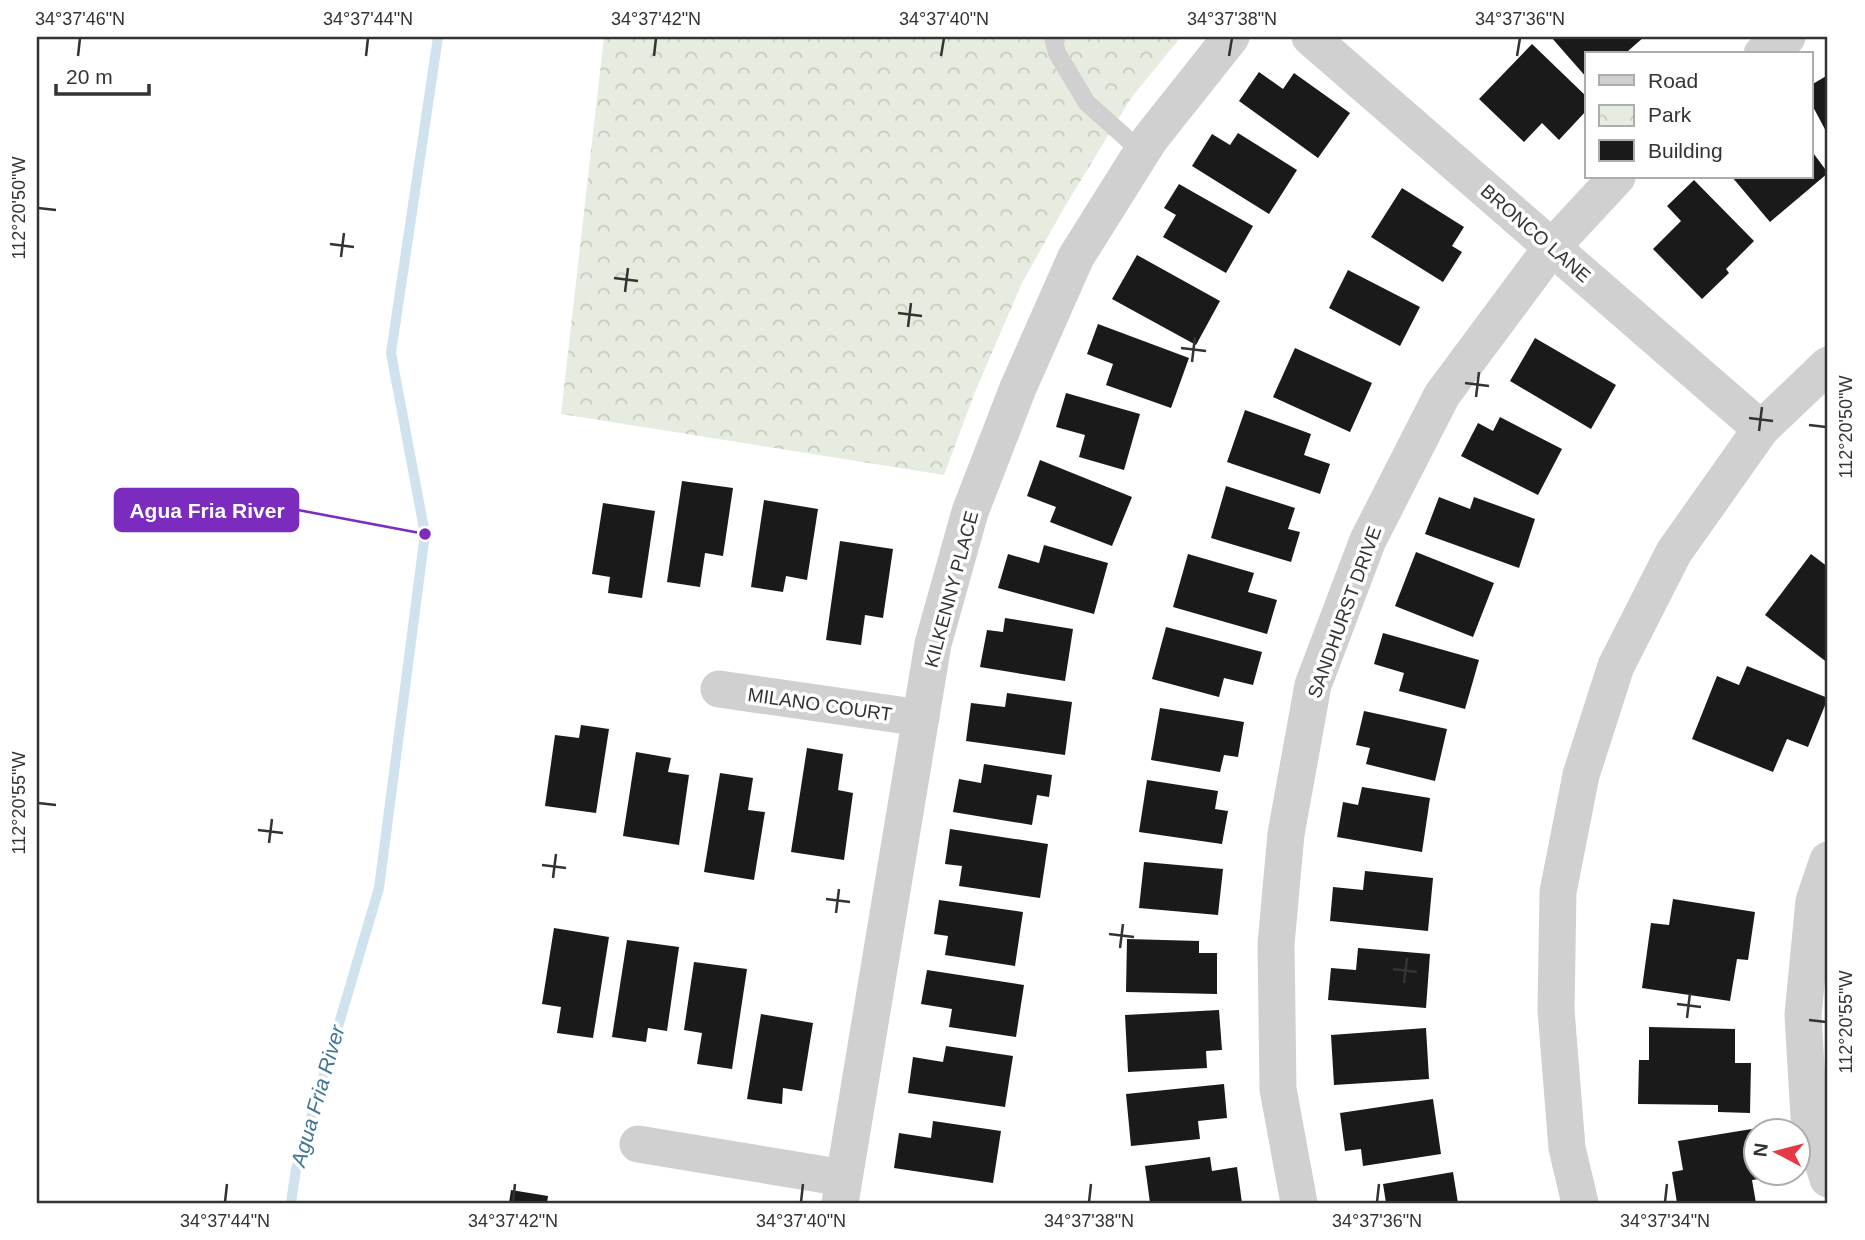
<svg xmlns="http://www.w3.org/2000/svg" width="1865" height="1240" font-family="Arial,sans-serif">
	<style>
		.park { fill: url(#park-crowns) }
		.lines { fill: none; stroke-linecap: round; stroke-linejoin: round }
		.stream { stroke: #cfe2ee; stroke-width: 10 }
		.building { fill: #1a1a1a }
		.lane { stroke: #d0d0d0; stroke-width: 18 }
		.street { stroke: #d0d0d0; stroke-width: 37 }
		.ticks { fill: none; stroke: #333; stroke-width: 2.5 }
		.labels { text-anchor: middle; stroke-width: 7; stroke-linejoin: round; paint-order: stroke }
		.street-label { font-size: 19px; fill: #333; stroke: #fff }
		.water-label { font-size: 21px; font-style: italic; fill: #3f7597; stroke: #fff }
		.leader { fill: none; stroke: #7b2cbf; stroke-width: 2.5 }
		.callout-dot { fill: #7b2cbf; stroke: #fff; stroke-width: 2.5 }
		.callout { fill: #7b2cbf; stroke: #7b2cbf; stroke-width: 2.5 }
		.callout-label { font-size: 21px; text-anchor: middle; font-weight: bold; fill: #fff }
		.neatline { fill: none; stroke: #333; stroke-width: 2.5 }
		.ticks-label { font-size: 18px; text-anchor: middle; fill: #333 }
	</style>
	<defs>
		<pattern id="park-crowns" width="20" height="18" patternUnits="userSpaceOnUse" patternTransform="scale(1.75)"><rect width="20" height="18" fill="#e6ecdf"/><path d="M2 6a3 3 0 1 1 6 0M12 15a3 3 0 1 1 6 0" fill="none" stroke="#c6cbc0"/></pattern>
	</defs>
	<rect width="100%" height="100%" fill="#fff"/>
	<!-- park -->
	<path class="park" d="M604 37H1181L1131 98 1064 208 1022 283 975 392 944 475 561 414Z"/>
	<g class="lines">
		<!-- stream -->
		<path class="stream" d="M291 1203 296 1169 379 888 425 534 391 353 438 37"/>
	</g>
	<!-- building -->
	<path class="building" d="M1551 37H1644L1628 51 1630 54H1587V78Z
		M1532 44 1587 97V110L1559 140 1542 123 1524 142 1479 99Z
		M1259 72 1283 89 1294 73 1350 113 1318 158 1239 101Z
		M1828 75V135L1811 103V85Z
		M1238 133 1297 170 1269 214 1192 166 1212 134 1230 145Z
		M1811 150 1828 173 1770 222 1732 177H1811Z
		M1694 180 1754 241 1726 269 1729 273 1702 299 1653 249 1681 221 1667 206Z
		M1179 184 1253 226 1226 273 1163 237 1176 215 1164 208Z
		M1402 188 1464 227 1452 246 1462 252 1443 282 1371 237Z
		M1137 255 1220 301 1196 345 1112 299Z
		M1348 270 1420 307 1400 346 1329 308Z
		M1098 324 1189 358 1171 408 1106 385 1113 364 1087 354Z
		M1535 338 1616 385 1591 429 1510 381Z
		M1295 348 1372 383 1350 432 1273 397Z
		M1066 393 1140 414 1124 470 1079 457 1085 435 1056 427Z
		M1245 410 1311 434 1304 455 1330 464 1320 494 1227 462Z
		M1500 417 1562 449 1538 495 1461 456 1478 423 1493 431Z
		M1040 460 1132 497 1112 546 1050 522 1056 507 1027 496Z
		M682 481 733 488 723 556 705 553 700 587 667 582Z
		M1226 486 1295 508 1288 529 1300 532 1291 562 1211 538Z
		M1439 497 1470 509 1474 497 1535 519 1519 568 1425 534Z
		M764 500 818 509 807 580 786 576 783 592 751 587Z
		M603 503 655 511 642 598 608 593 610 577 592 574Z
		M840 541 893 549 883 618 865 615 861 645 826 640Z
		M1044 545 1108 563 1094 614 998 588 1008 554 1039 563Z
		M1416 552 1494 583 1473 637 1395 606Z
		M1188 554 1254 573 1248 592 1277 600 1267 634 1173 607Z
		M1811 554 1828 567V663L1765 615Z
		M1005 618 1073 629 1065 681 980 667 987 630 1003 632Z
		M1166 627 1262 652 1253 685 1224 678 1219 697 1152 679Z
		M1383 633 1479 660 1465 709 1399 691 1404 673 1374 664Z
		M1747 666 1828 698 1808 747 1787 739 1773 772 1692 739 1717 676 1739 685Z
		M1007 693 1072 702 1065 755 966 741 971 703 1005 707Z
		M1160 708 1244 722 1238 757 1224 755 1220 772 1151 760Z
		M1364 711 1447 729 1435 781 1366 764 1370 748 1356 745Z
		M581 725 609 729 596 813 545 806 555 735 579 738Z
		M807 748 843 754 838 790 853 793 844 860 791 852Z
		M636 752 671 758 668 772 689 775 679 845 623 836Z
		M984 764 1052 775 1049 797 1037 795 1032 825 953 812 959 779 981 783Z
		M720 773 753 778 748 810 765 812 754 880 704 872Z
		M1147 780 1218 791 1215 809 1228 811 1222 844 1139 832Z
		M1362 787 1430 798 1422 852 1337 837 1343 802 1358 805Z
		M950 829 1048 844 1040 898 959 886 962 866 945 864Z
		M1144 862 1223 869 1218 915 1139 908Z
		M1365 871 1433 878 1428 931 1330 921 1333 887 1363 890Z
		M1673 899 1755 912 1748 960 1737 959 1730 1001 1642 988 1651 923 1669 925Z
		M939 900 1023 912 1015 966 945 955 948 936 934 934Z
		M554 928 609 937 593 1038 557 1033 561 1007 542 1004Z
		M1127 939 1199 941V953H1217V994L1126 992Z
		M627 940 679 947 667 1031 648 1028 646 1042 612 1037Z
		M1358 948 1430 954 1426 1008 1328 1000 1331 968 1356 970Z
		M694 962 747 969 732 1069 697 1064 702 1033 684 1030Z
		M927 970 1024 985 1016 1037 949 1027 952 1009 921 1004Z
		M1219 1010 1222 1050 1206 1051 1207 1068 1128 1072 1125 1015Z
		M761 1014 813 1023 802 1091 783 1088 782 1104 747 1099Z
		M1649 1027 1735 1029V1063H1751L1750 1113 1718 1112V1105L1638 1104 1639 1060H1649Z
		M1426 1028 1429 1079 1334 1085 1331 1035Z
		M946 1046 1013 1056 1005 1107 908 1093 913 1057 943 1062Z
		M1224 1084 1227 1118 1198 1121 1200 1139 1131 1146 1126 1094Z
		M1433 1099 1441 1154 1363 1166 1361 1149 1345 1151 1340 1113Z
		M933 1121 1001 1131 993 1183 894 1168 899 1133 931 1138Z
		M1758 1128 1756 1174H1765L1766 1178 1752 1180 1756 1203H1677L1672 1172 1683 1170 1678 1141Z
		M1210 1157 1212 1171 1237 1167 1242 1203H1150L1145 1166Z
		M1453 1172 1458 1203H1386L1383 1184Z
		M511 1190 548 1196 547 1203H509Z"/>
	<g class="lines">
		<!-- lane -->
		<path class="lane" d="M1053 37 1057 53 1087 103 1142 152"/>
		<!-- street -->
		<path class="street" d="M1310 37 1761 429
			M1762 54 1787 37
			M719 689 921 718
			M1828 860 1814 901 1803 1015 1809 1117 1828 1179
			M638 1144 844 1178
			M840 1203 933 644 970 512 1018 388 1076 257 1150 139 1231 37
			M1299 1203 1278 1089 1276 944 1286 834 1313 685 1368 540 1442 395 1552 247 1617 177
			M1580 1203 1567 1148 1556 1010 1558 892 1581 775 1616 666 1674 552 1761 429 1828 365"/>
	</g>
	<!-- ticks -->
	<path class="ticks" d="M78 56 80 38M366 56 368 38M654 56 656 38M941 56 944 38M1229 56 1232 38M1517 56 1520 38M38 208 56 210M330 244 354 247M341 257 344 233M614 278 638 281M625 292 628 268M898 313 922 316M908 327 911 303M1181 348 1206 351M1192 362 1195 337M1465 383 1489 386M1476 397 1479 372M1749 418 1773 421M1809 425 1826 427M1759 431 1762 407M38 803 56 805M258 830 283 833M269 843 272 819M542 865 566 868M553 878 556 854M826 899 850 902M836 913 839 889M1109 934 1134 937M1120 948 1123 924M1393 969 1417 972M1404 983 1407 958M1677 1004 1701 1007M1687 1018 1690 993M1809 1020 1826 1022M225 1202 227 1184M513 1202 515 1184M801 1202 803 1184M1089 1202 1091 1184M1377 1202 1379 1184M1665 1202 1667 1184"/>
	<g class="labels">
		<!-- street labels -->
		<g class="street-label">
			<text transform="translate(1536 233) rotate(41)" y="7">BRONCO LANE</text>
			<text transform="translate(951 589) rotate(-75)" y="7">KILKENNY PLACE</text>
			<text transform="translate(1344 612) rotate(-70)" y="7">SANDHURST DRIVE</text>
			<text transform="translate(820 704) rotate(8)" y="7">MILANO COURT</text>
		</g>
		<!-- water labels -->
		<g class="water-label">
			<text transform="translate(318 1096) rotate(-74)" y="7">Agua Fria River</text>
		</g>
	</g>
	<!-- callouts -->
	<path class="leader" d="M425 534L298 510"/>
	<circle class="callout-dot" cx="425" cy="534" r="7"/>
	<rect class="callout" x="115" y="489" width="183" height="42" rx="7"/>
	<g class="callout-label">
		<text x="207" y="518">Agua Fria River</text>
	</g>
	<!-- border -->
	<rect width="1865" height="1240" fill="none" stroke="#ffffff" stroke-width="77"/>
	<!-- legend -->
	<rect x="1585" y="52" width="228" height="126" fill="#ffffff" stroke="#adadad" stroke-width="2"/>
	<rect x="1599" y="75" width="35" height="10" fill="#d0d0d0" stroke="#adadad" stroke-width="2"/>
	<text x="1648" y="88" font-size="21" fill="#333333">Road</text>
	<rect x="1599" y="105" width="35" height="21" fill="url(#park-crowns)" stroke="#adadad" stroke-width="2"/>
	<text x="1648" y="122" font-size="21" fill="#333333">Park</text>
	<rect x="1599" y="140" width="35" height="21" fill="#1a1a1a" stroke="#adadad" stroke-width="2"/>
	<text x="1648" y="158" font-size="21" fill="#333333">Building</text>
	<!-- north arrow -->
	<g transform="translate(1777 1152) rotate(277)"><circle r="33" fill="#ffffff" stroke="#adadad" stroke-width="2"/>
	<path d="M0-5L12 26L0 18L-12 26Z" fill="#e63946"/>
	<text y="-10" font-size="19" font-weight="bold" text-anchor="middle" fill="#333333">N</text>
	</g>
	<!-- scale -->
	<path d="M56 84v10h93v-10" fill="none" stroke="#333333" stroke-width="3.5"/>
	<text x="66" y="84" font-size="21" fill="#333333" stroke="#ffffff" stroke-width="5" paint-order="stroke">20 m</text>
	<rect x="38" y="38" width="1788" height="1164" class="neatline"/>
	<g class="ticks-label">
		<text x="80" y="25">34°37'46"N</text>
		<text x="368" y="25">34°37'44"N</text>
		<text x="656" y="25">34°37'42"N</text>
		<text x="944" y="25">34°37'40"N</text>
		<text x="1232" y="25">34°37'38"N</text>
		<text x="1520" y="25">34°37'36"N</text>
		<text transform="translate(19 208) rotate(-90)" y="6">112°20'50"W</text>
		<text transform="translate(1846 427) rotate(-90)" y="6">112°20'50"W</text>
		<text transform="translate(19 803) rotate(-90)" y="6">112°20'55"W</text>
		<text transform="translate(1846 1022) rotate(-90)" y="6">112°20'55"W</text>
		<text x="225" y="1227">34°37'44"N</text>
		<text x="513" y="1227">34°37'42"N</text>
		<text x="801" y="1227">34°37'40"N</text>
		<text x="1089" y="1227">34°37'38"N</text>
		<text x="1377" y="1227">34°37'36"N</text>
		<text x="1665" y="1227">34°37'34"N</text>
	</g>
</svg>
